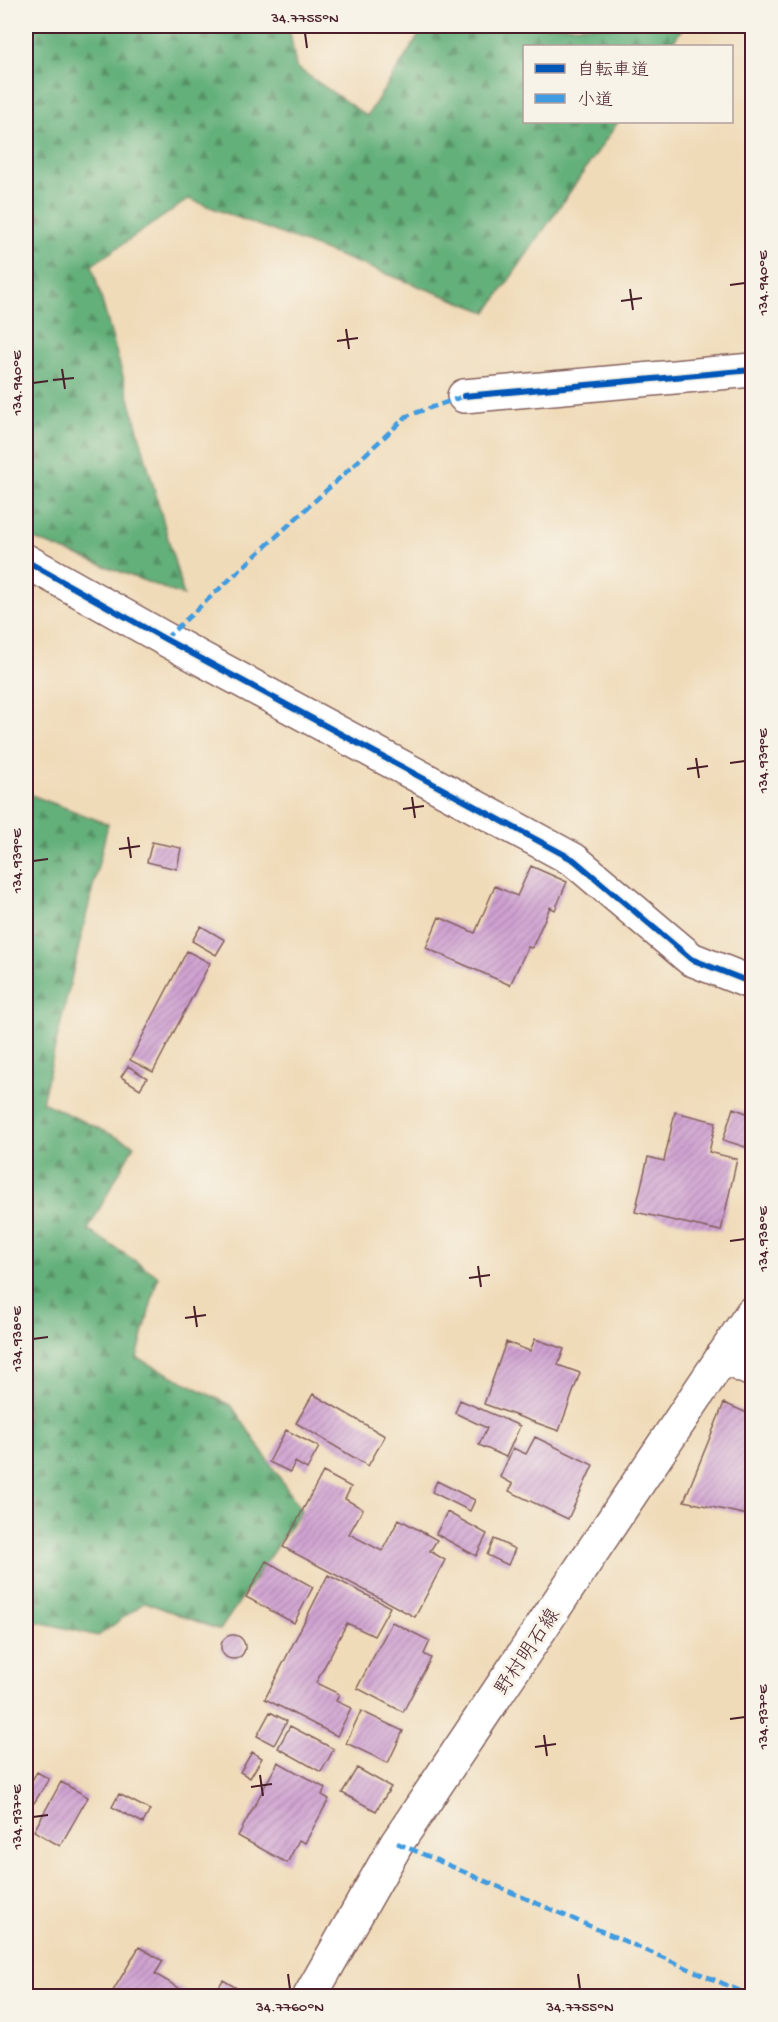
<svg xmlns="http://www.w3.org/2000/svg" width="778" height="2022" font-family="'Gochi Hand','Klee One',sans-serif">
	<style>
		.forest { fill: url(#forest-firs); stroke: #576852; stroke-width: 1.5 }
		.building { fill: url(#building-hatch) }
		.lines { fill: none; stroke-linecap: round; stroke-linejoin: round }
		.minor-casing { stroke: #84615d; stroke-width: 36 }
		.major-casing { stroke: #84615d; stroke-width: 36 }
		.minor { stroke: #fff; stroke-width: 33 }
		.major { stroke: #fff; stroke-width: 33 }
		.quiet { stroke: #409be1; stroke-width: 4.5; stroke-dasharray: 9 4.5; stroke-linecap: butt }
		.cycleway-casing { stroke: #f7f3e8; stroke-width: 10 }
		.cycleway { stroke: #0057b8; stroke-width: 6 }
		.ticks { fill: none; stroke: #4a1f2b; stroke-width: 2 }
		.labels { text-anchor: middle; stroke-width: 6; stroke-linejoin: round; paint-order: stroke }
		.street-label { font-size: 20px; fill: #4a1f2b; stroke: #f7f3e8 }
		.neatline { fill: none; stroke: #4a1f2b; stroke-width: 2 }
		.ticks-label { font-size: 15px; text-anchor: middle; fill: #4a1f2b }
	</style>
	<defs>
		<pattern id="forest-firs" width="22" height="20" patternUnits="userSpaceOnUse" patternTransform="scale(1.5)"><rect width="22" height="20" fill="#64b07a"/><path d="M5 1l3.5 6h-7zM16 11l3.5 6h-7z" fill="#548f64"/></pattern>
		<pattern id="building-hatch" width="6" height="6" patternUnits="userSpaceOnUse" patternTransform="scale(1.5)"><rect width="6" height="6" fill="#cfa1d1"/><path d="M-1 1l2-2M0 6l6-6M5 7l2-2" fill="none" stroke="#aa83aa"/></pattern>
	</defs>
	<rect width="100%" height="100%" fill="#f7f3e8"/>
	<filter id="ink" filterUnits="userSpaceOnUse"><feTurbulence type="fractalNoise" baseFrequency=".0167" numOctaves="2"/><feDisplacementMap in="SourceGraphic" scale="12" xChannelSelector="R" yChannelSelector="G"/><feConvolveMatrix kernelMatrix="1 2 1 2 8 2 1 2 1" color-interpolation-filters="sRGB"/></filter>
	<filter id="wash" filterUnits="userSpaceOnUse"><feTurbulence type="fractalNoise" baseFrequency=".008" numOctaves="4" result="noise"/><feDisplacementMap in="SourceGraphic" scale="24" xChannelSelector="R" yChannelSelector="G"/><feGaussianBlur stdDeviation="1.35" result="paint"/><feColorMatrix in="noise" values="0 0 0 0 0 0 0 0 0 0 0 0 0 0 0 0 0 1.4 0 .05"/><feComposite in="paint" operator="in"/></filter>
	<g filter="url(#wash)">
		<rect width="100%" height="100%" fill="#f0dbb9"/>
		<!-- forest -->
		<path class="forest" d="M26 26H289L296 67 367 116 425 26H684L670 46H524V122H618L487 312 189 199 92 265 184 596 26 536Z
			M26 793 108 824 42 1102 134 1145 88 1230 158 1276 137 1358 232 1406 301 1510 220 1630 145 1602 98 1636 26 1619Z"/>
		<g id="blocks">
			<!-- building -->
			<path class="building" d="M152 842 181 848 177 869 147 862Z
				M531 866 567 882 555 910 550 907 532 948 528 947 510 985 426 948 439 917 475 933 495 886 517 896Z
				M201 926 225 940 216 955 192 941Z
				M187 951 210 963 153 1072 130 1060Z
				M128 1066 147 1078 140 1089 121 1077Z
				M733 1108 752 1115V1149L723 1140Z
				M675 1112 716 1122 709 1152 737 1159 721 1231 635 1212 648 1157 664 1161Z
				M535 1339 564 1349 558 1365 580 1373 559 1431 484 1404 506 1342 530 1351Z
				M313 1394 385 1436 368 1466 296 1423Z
				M460 1400 520 1426 506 1457 479 1445 487 1428 455 1413Z
				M724 1403 752 1415V1516L684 1501Z
				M286 1430 319 1447 307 1469 295 1462 290 1472 269 1462Z
				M535 1437 593 1465 568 1519 509 1491 513 1484 500 1477 513 1448 526 1454Z
				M323 1472 351 1487 345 1499 363 1509 349 1534 382 1551 399 1519 437 1540 430 1551 445 1560 415 1617 283 1547Z
				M437 1481 475 1500 470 1511 432 1492Z
				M447 1512 487 1534 476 1556 436 1534Z
				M494 1539 515 1549 508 1565 487 1555Z
				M266 1561 313 1587 294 1623 246 1597Z
				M328 1575 390 1607 374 1636 347 1623 316 1683 339 1694 336 1701 351 1708 337 1736 265 1699Z
				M392 1622 430 1641 424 1654 431 1658 403 1712 357 1688Z
				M221 1647a12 12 0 1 1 24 0a12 12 0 1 1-24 0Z
				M361 1711 403 1731 388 1763 346 1743Z
				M270 1712 287 1721 274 1745 257 1736Z
				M290 1726 334 1749 321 1772 278 1748Z
				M252 1752 262 1758 250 1778 240 1772Z
				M278 1762 325 1788 322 1795 329 1799 305 1843 299 1840 287 1863 238 1836Z
				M357 1768 391 1787 376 1811 342 1793Z
				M37 1772 49 1779 34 1803 26 1798V1790Z
				M61 1782 88 1797 60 1846 34 1831Z
				M119 1794 150 1810 143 1823 112 1807Z
				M139 1947 163 1961 155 1974 193 1996H110Z
				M223 1980 250 1996H213Z"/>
		</g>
	</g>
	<g filter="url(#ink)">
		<use href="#blocks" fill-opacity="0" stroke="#84615d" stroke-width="1.5"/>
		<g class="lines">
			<defs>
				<path id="minor" d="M464 396 752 370
					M26 561 165 639 574 860 691 959 752 983
					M722 1357 752 1370"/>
				<path id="major" d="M310 1996 397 1843 752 1313"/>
			</defs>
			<!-- minor casing -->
			<use href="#minor" class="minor-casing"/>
			<!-- major casing -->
			<use href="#major" class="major-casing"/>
			<!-- minor -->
			<use href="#minor" class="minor"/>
			<!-- major -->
			<use href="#major" class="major"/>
			<!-- quiet -->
			<path class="quiet" d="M165 639 407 416 464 396
				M397 1843 752 1996"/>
			<defs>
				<path id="cycleway" d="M464 396 752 370
					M26 561 165 639 574 860 691 959 752 983"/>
			</defs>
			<!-- cycleway casing -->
			<use href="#cycleway" class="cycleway-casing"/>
			<!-- cycleway -->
			<use href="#cycleway" class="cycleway"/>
		</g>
	</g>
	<!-- ticks -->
	<path class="ticks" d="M305 33 307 48M730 285 745 283M630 289 633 310M621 301 642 298M346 329 349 349M337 341 358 338M62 369 65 389M53 380 74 378M33 383 48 381M696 758 699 778M730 763 745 761M687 769 708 766M412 797 415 818M403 809 424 806M128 837 131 858M119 849 140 846M33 861 48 859M730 1241 745 1239M478 1266 481 1287M469 1278 490 1275M194 1306 197 1327M185 1318 206 1315M33 1339 48 1337M730 1719 745 1717M544 1735 547 1756M535 1747 556 1744M260 1775 263 1796M251 1787 272 1784M33 1817 48 1815M288 1974 290 1989M578 1974 580 1989"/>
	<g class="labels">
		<!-- street labels -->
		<g class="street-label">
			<text transform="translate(526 1651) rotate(-56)" y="7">野村明石線</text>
		</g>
	</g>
	<!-- margin -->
	<rect width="778" height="2022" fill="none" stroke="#f7f3e8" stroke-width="66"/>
	<!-- legend -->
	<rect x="523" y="45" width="210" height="78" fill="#f7f3e8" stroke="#b29e9c" stroke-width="1.5"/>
	<rect x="535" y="64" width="30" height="9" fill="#0057b8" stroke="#b29e9c" stroke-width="1.5"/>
	<text x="577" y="75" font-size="18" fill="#4a1f2b">自転車道</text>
	<rect x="535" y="94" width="30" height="9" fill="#409be1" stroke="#b29e9c" stroke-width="1.5"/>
	<text x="577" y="105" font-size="18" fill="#4a1f2b">小道</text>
	<rect x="33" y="33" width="712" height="1956" class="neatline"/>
	<g class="ticks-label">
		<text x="305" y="22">34.7755°N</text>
		<text transform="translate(762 283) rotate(-90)" y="5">134.940°E</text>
		<text transform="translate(16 383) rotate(-90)" y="5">134.940°E</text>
		<text transform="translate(762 761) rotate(-90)" y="5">134.939°E</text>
		<text transform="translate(16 861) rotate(-90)" y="5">134.939°E</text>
		<text transform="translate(762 1239) rotate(-90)" y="5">134.938°E</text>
		<text transform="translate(16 1339) rotate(-90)" y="5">134.938°E</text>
		<text transform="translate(762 1717) rotate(-90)" y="5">134.937°E</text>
		<text transform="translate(16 1817) rotate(-90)" y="5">134.937°E</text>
		<text x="290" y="2011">34.7760°N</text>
		<text x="580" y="2011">34.7755°N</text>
	</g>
</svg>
